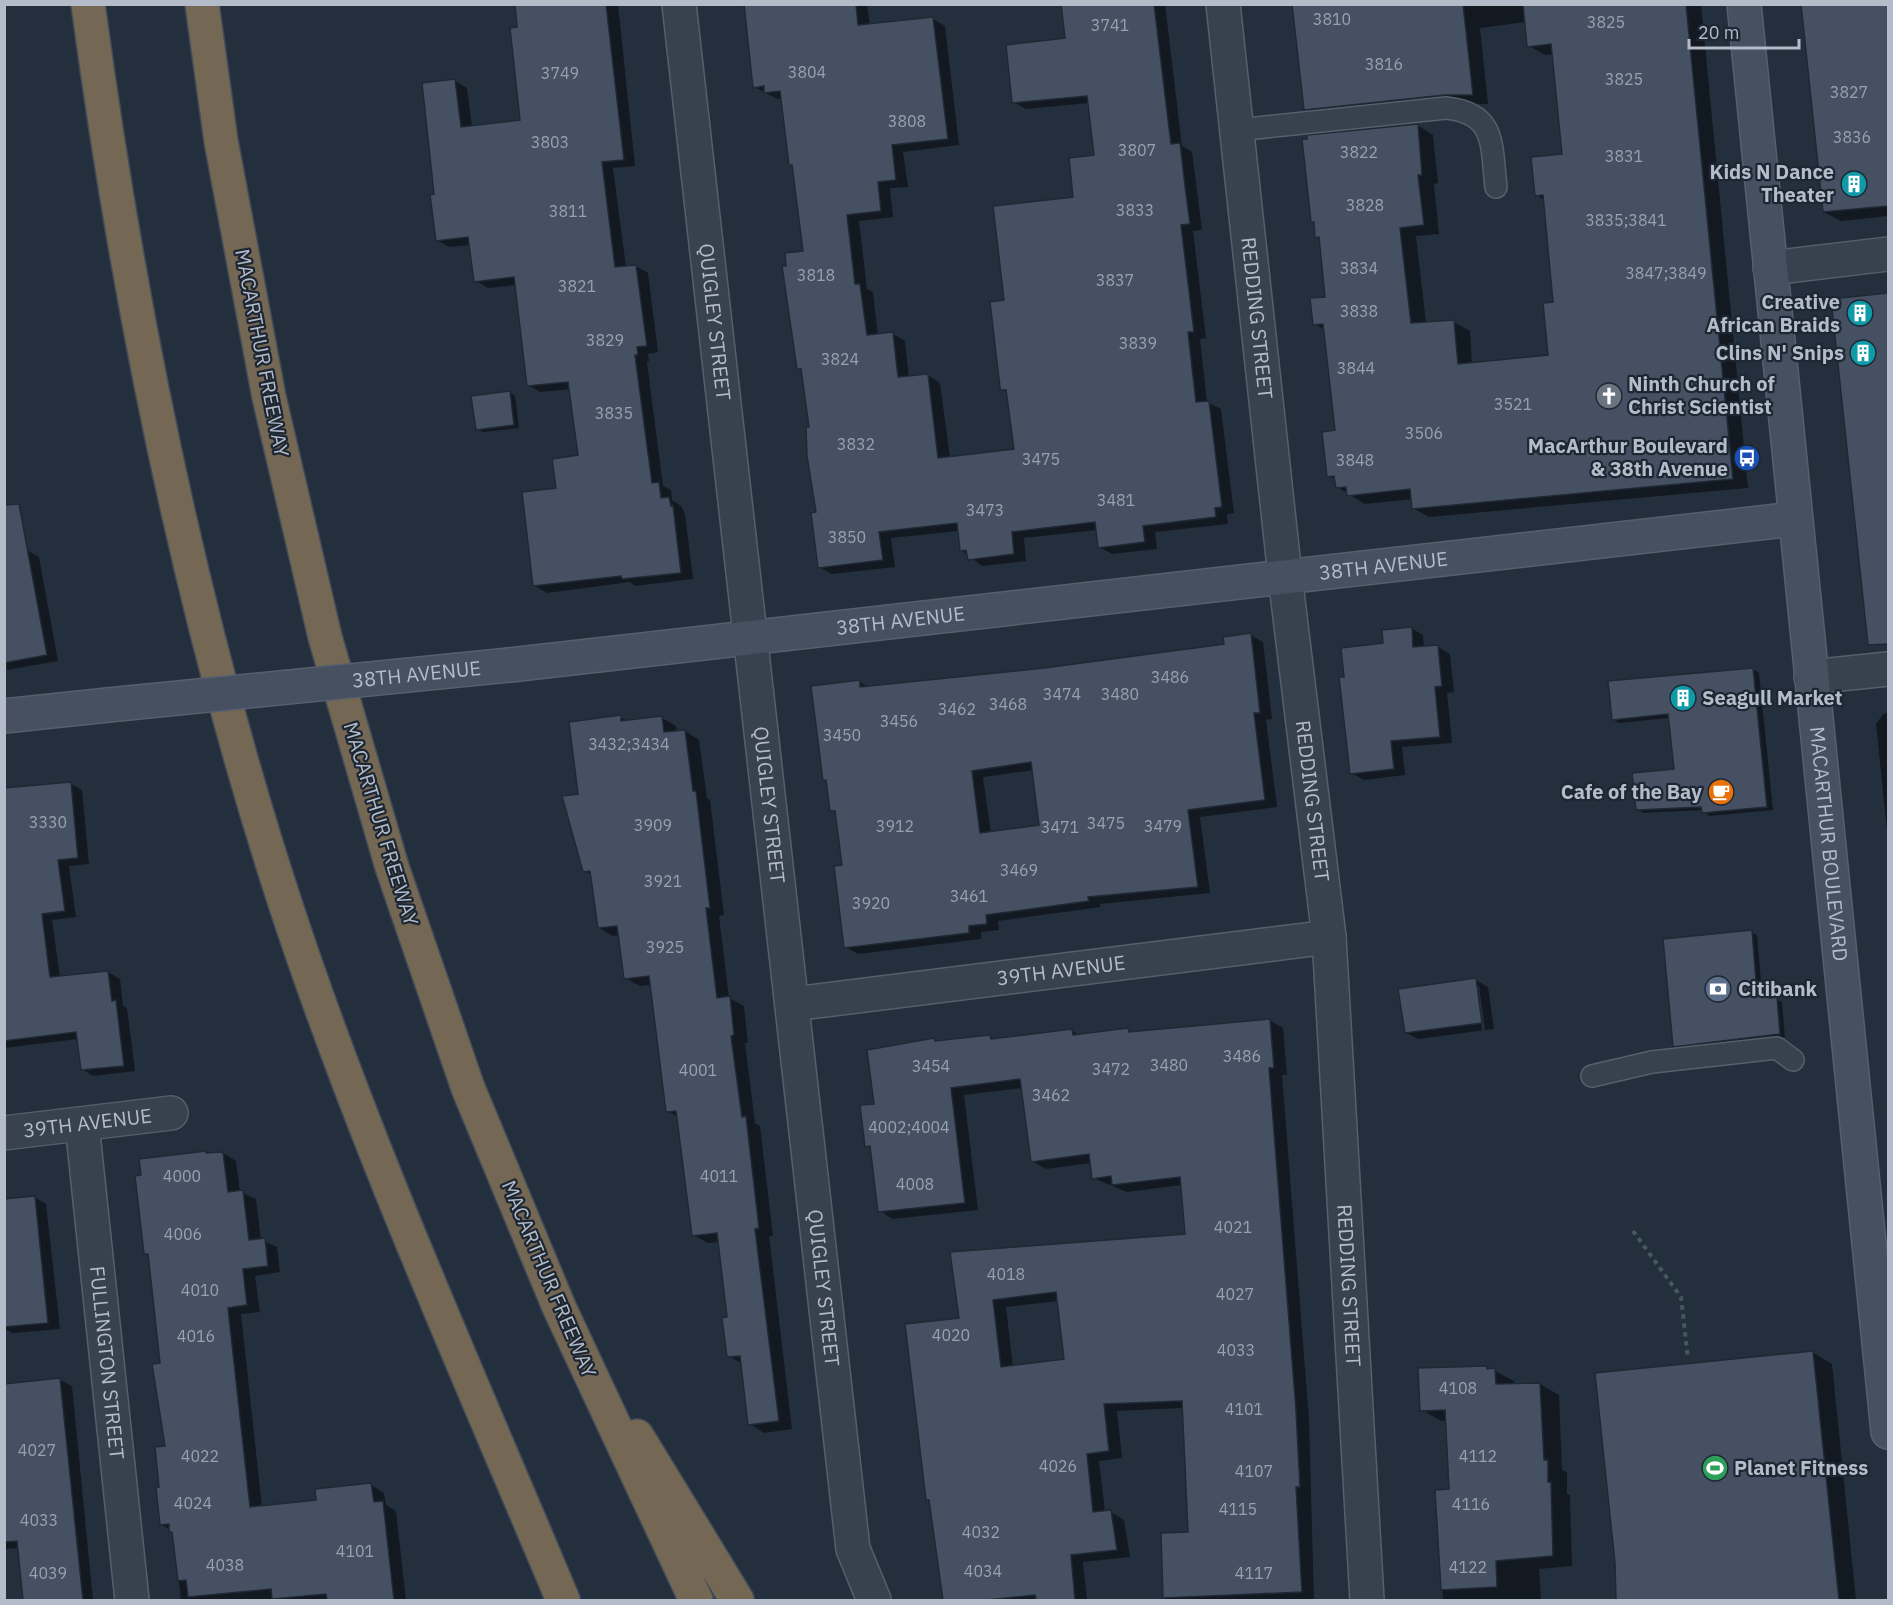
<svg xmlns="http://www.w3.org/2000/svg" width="1893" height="1605" font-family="'IBM Plex Sans',sans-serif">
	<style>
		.shadow { fill: #0007; fill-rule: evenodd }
		.building { fill: #455162; stroke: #1f2835; stroke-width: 1.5; fill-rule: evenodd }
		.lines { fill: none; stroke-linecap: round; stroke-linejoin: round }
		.lane-casing { stroke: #565f6c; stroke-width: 24 }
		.street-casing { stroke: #565f6c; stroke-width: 36 }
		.secondary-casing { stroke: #565f6c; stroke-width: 36 }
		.highway-casing { stroke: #434c59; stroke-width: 36 }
		.path { stroke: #44595c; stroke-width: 4; stroke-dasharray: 4.5 4.5; stroke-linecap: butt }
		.lane { stroke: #38414e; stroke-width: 21 }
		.street { stroke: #38414e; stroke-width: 33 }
		.secondary { stroke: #465061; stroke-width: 33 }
		.highway { stroke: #746855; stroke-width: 33 }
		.secondary-bridge-casing { stroke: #565f6c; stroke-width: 36; stroke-linecap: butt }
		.secondary-bridge { stroke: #465061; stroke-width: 33 }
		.labels { text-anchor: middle; stroke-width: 4.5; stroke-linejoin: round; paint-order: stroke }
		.number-label { font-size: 16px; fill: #98a1af }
		.poi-label { font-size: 20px; font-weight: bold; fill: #b4bcc9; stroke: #1d2633; text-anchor: end }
		.street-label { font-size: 20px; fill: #b4bcc9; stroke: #1d2633 }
	</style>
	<rect width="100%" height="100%" fill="#242f3e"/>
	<!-- shadow -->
	<path class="shadow" d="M516 4H618L635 166 613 168 626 267 636 266 648 273 658 352 648 354 649 361 647 362 663 486 671 490 672 500 681 506 685 514 693 579 635 586 630 582 547 593 535 586 557 489 580 457 571 389 540 392 528 385 516 285 488 288 476 281 470 245 449 247 437 240 436 195 455 81 467 88 472 127 522 122Z
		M745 4H867L870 25 933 19 945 26 959 145 903 152 908 187 890 188 893 217 859 221 867 289 873 292 878 336 893 334 905 341 909 378 928 375 940 383 950 458 1015 451 1008 393 1002 389 1006 302 1075 198 1096 157 1089 103 1026 109 1013 102 1066 40 1062 4H1165L1182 146 1192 152 1202 230 1193 231 1206 338 1200 339 1207 402 1221 409 1234 513 1227 514 1228 524 1155 532 1157 549 1112 554 1099 547 1097 530 1024 538 1026 561 982 566 961 550 959 531 891 538 895 567 832 574 819 567 810 428 803 371 798 369 788 267 805 252 783 99H778L754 87Z
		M1293 4H1701L1748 488 1429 517 1413 508V499L1365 504 1337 487 1336 480 1329 476 1337 431 1326 331 1315 324 1327 298 1320 239 1316 237 1315 223 1312 221 1417 125 1433 135 1438 183 1434 184 1439 234 1416 236 1426 323 1454 322 1470 331 1472 364 1550 356 1554 303 1544 200 1537 195 1564 155 1554 54 1545 55 1529 46 1526 22 1480 28 1488 104H1462L1321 118 1305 109Z
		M1802 4H1888V216L1841 221 1824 212Z
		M1888 294V634H1882L1833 300Z
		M510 393 515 396 519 428 483 432 477 429Z
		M27 550 39 557 58 661 7 670 4 554Z
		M1411 628 1423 635 1424 648 1438 647 1450 654 1454 692 1447 693 1452 743 1402 747 1405 775 1364 780 1351 773 1346 678 1385 644Z
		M1251 635 1263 642 1272 719 1266 720 1277 807 1200 817 1210 893 1100 904 1101 907 998 921 999 930 981 932V939L858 954 845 947 843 867 837 814 831 810 827 782 824 780 859 682 869 687 1044 669 1226 645ZM1034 770 1040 827 991 833 983 777Z
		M1753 669 1759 673 1773 810 1709 816 1703 810 1643 813 1637 809 1676 770 1669 718 1619 723 1613 719Z
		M1888 713V840L1876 724 1883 714Z
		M620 717 629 722 662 718 676 726 677 732 685 731 699 740 707 798 710 800 724 915 719 916 729 998 744 1006 748 1043H745L755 1123 760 1126 773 1236H769L792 1429 764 1433 750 1424 743 1364 729 1356V1319L719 1242 708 1243 693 1235 679 1118 668 1111 652 985 640 986 625 978 620 935 613 936 599 928 592 875 585 871 580 796Z
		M71 784 82 790 89 864 69 866 76 917 52 920 60 977 108 972 120 979 123 1006 127 1008 135 1071 93 1076 82 1069 78 1039 4 1048V788Z
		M1751 932 1757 935 1761 982 1773 984 1775 999 1782 1002 1785 1037 1680 1049 1675 1046Z
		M1476 980 1488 987 1494 1029 1418 1039 1406 1033ZM1476 986H1479L1485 1030 1482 1031Z
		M1269 1020 1283 1028 1287 1075H1282L1309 1419 1314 1600H1165L1163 1534 1189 1533 1184 1408 1117 1411 1122 1458 1099 1461 1105 1512H1111L1124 1520 1130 1557 1083 1562 1087 1600H944L931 1502 927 1500 960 1319 951 1253 1187 1236 1182 1185 1127 1192 1093 1178 1092 1163 1046 1169 1032 1161 1023 1088 964 1095 978 1210 893 1219 880 1211 872 1149 867 1146 876 1105 934 1039 940 1042 990 1036 996 1040 1072 1031 1081 1036 1128 1030 1134 1033ZM1059 1301 1066 1360 1013 1367 1006 1307Z
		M205 1152 209 1155 223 1153 236 1161 240 1192 256 1199 261 1240 277 1247 280 1272 255 1276 260 1312 241 1314 262 1507 318 1501 371 1485 384 1493 386 1505 396 1511 406 1600H181L173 1532 161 1524V1489L167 1448 162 1364 150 1256 145 1253Z
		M34 1197 46 1204 60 1329 13 1333 4 1329V1290Z
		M1812 1352 1832 1364 1856 1600H1618L1597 1374Z
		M1487 1367 1514 1381 1515 1385 1540 1384 1559 1395 1562 1470 1567 1472V1494L1570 1495 1572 1566 1539 1569 1541 1600H1443L1436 1491 1451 1490 1447 1421H1441L1422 1410Z
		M60 1380 72 1386 93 1600H24L19 1548 4 1549V1429Z"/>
	<!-- building -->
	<path class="building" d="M515 4H606L624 160 602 162 615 267 636 265 647 346 637 347 638 355H635L652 483 659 482 661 498 669 497 671 506 673 505 681 573 622 579 621 576 533 586 522 492 556 488 552 459 578 455 568 382 527 386 514 277 474 282 468 237 436 241 430 195 434 194 422 83 455 79 461 127 520 120 510 28 517 27Z
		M744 4H856L858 25 933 17 948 139 892 145 896 180 878 182 881 211 847 215 855 284H860L867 335 893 332 898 377 928 374 938 458 1014 449 1006 390H1000V387L990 302 1004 300 993 206 1073 197 1069 158 1094 155 1087 96 1012 103 1006 45 1065 38 1061 4H1154L1171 144 1180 143 1185 186 1190 224 1181 225 1194 332H1188L1196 402 1209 401 1222 507 1215 508 1216 517 1143 526 1145 542 1098 548 1095 522 1012 532 1014 554 968 560 966 550 960 551 957 523 879 532 883 560 818 568 811 513 816 512 807 456 806 427H809L801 369H797L782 266H786L785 253 803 251 792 165H789L780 91 764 93V86L753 88Z
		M1292 4H1463L1473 95H1445L1304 110Z
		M1523 4H1686L1733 479 1412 509 1410 489 1347 496 1346 487 1336 488 1334 476 1327 477 1322 432 1335 430 1323 324 1313 325 1310 298 1325 297 1319 237 1315 238 1314 222H1311L1302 139H1307V135L1418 124 1422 175H1418L1424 225 1400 228 1411 323 1454 320 1458 364 1548 355 1543 303 1553 302 1543 195 1535 196 1531 157 1562 154 1551 44 1527 47Z
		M1801 4H1888V206L1823 212Z
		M1888 293V644L1868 645 1831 299Z
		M510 391 514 425 476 430 471 396Z
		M19 504 47 655 4 663V505Z
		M1412 627 1413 647 1438 645 1442 686 1435 687 1440 737 1391 741 1394 769 1350 774 1339 677H1344L1341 648 1383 643 1382 630Z
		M1251 633 1260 713H1254L1265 800 1188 810 1198 887 1088 897 1089 901 986 915 987 924 969 926V933L844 948 834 866 842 865 835 811H830L826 780 823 781 811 686 860 680V687L1044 668 1224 644 1223 637ZM1031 762 1039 825 980 833 972 771Z
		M1753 668 1767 807 1702 813 1701 807 1636 810 1632 773 1674 769 1668 714 1612 720 1608 681Z
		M621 715V721L662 716 664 732 685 730 693 791H696L710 908H706L717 998 730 996 734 1035 731 1036 742 1117 746 1116 759 1228 755 1229 779 1421 748 1425 740 1356 727 1357 722 1318 727 1317 717 1233 692 1236 676 1111 666 1112 649 976 624 979 617 926 598 928 590 871 583 872 562 796 578 794 569 722Z
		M71 782 78 858 58 860 65 911 42 914 50 977 108 971 112 1001 116 1000 124 1066 81 1070 76 1032 4 1041V788Z
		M1752 930 1756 981 1768 980 1770 998 1777 997 1780 1034 1673 1047 1663 939Z
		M1476 978 1482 1023 1405 1033 1398 989Z
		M1270 1019 1274 1068H1269L1296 1410 1300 1487H1296L1302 1592 1163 1598 1161 1533 1188 1532 1182 1401 1104 1404 1109 1451 1087 1454 1093 1512 1111 1510 1117 1550 1071 1555 1075 1600H1036L1035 1595 987 1600H943L929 1500H926L905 1324 959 1318 950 1252 1185 1234 1180 1177 1112 1185 1111 1176 1092 1179 1089 1154 1031 1162 1020 1079 951 1088 965 1203 878 1212 870 1146 865 1147 860 1105 874 1104 867 1050 934 1038 935 1041 990 1035 991 1039 1072 1029 1073 1035 1128 1028 1129 1032ZM1056 1292 1064 1359 1001 1367 993 1300Z
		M206 1151V1153L223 1152 228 1192 243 1190 249 1240 265 1238 268 1266 243 1269 247 1305 228 1308 250 1507 316 1500 315 1489 371 1483 374 1502 383 1501 394 1600H327L326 1594 272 1599 271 1589 188 1597 186 1580 178 1581 172 1532H169V1524L160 1525 156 1488 159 1487 155 1447 165 1446 152 1364 160 1363 148 1254H144L135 1176 141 1175 139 1159Z
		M35 1196 48 1323 4 1327V1199Z
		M1813 1351 1839 1600H1616L1615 1563 1595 1373Z
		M1487 1366V1369L1495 1368 1496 1384 1540 1383 1544 1460H1548V1482H1551L1553 1556 1496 1561 1497 1587 1441 1590 1435 1490 1449 1489 1445 1410 1420 1411 1418 1368Z
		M60 1378 83 1600H23L17 1541 4 1542V1384Z"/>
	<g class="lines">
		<defs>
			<path id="lane" d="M1237 130 1446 108C1497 113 1491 146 1496 187
				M1592 1076 1652 1062 1777 1048 1793 1060"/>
			<g id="street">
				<path id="s1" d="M679 4 853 1549 874 1600"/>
				<path id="s2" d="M1223 4 1285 576 1329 937 1367 1600"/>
				<path d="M1770 268 1888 254"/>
				<path d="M1811 677 1888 669"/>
				<path id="s3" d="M793 1004 1329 937"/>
				<path id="s4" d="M82 1124 132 1600"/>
				<path id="s5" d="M4 1133 171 1113"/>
			</g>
			<g id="secondary">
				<path id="s6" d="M1744 4 1888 1432"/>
				<path id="s7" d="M510 665 1795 519"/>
				<path d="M4 716 108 705"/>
			</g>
			<path id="highway" d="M88 4C129 309 190 613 286 906 364 1143 467 1371 563 1600
				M202 4 221 141 269 397 325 637 392 867 468 1088 559 1307 696 1600
				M637 1436 737 1600"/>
		</defs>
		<!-- lane casing -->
		<use href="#lane" class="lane-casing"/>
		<!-- street casing -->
		<use href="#street" class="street-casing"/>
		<!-- secondary casing -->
		<use href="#secondary" class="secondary-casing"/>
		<!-- highway casing -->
		<use href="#highway" class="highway-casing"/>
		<!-- path -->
		<path class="path" d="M1633 1231 1681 1297 1688 1359"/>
		<!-- lane -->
		<use href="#lane" class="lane"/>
		<!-- street -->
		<use href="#street" class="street"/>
		<!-- secondary -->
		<use href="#secondary" class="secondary"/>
		<!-- highway -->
		<use href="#highway" class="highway"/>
		<defs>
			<g id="secondary-bridge">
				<path id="s8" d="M108 705 510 665"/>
			</g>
		</defs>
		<!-- secondary-bridge casing -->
		<use href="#secondary-bridge" class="secondary-bridge-casing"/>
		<!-- secondary-bridge -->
		<use href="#secondary-bridge" class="secondary-bridge"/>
	</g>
	<!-- icons -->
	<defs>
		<symbol id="building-disc" viewBox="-11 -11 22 22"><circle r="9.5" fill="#0f9aa8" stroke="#1d2633"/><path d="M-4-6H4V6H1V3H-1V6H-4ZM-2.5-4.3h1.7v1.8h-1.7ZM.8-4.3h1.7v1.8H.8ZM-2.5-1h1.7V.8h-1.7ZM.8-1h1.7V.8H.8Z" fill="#fff"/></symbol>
		<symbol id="church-disc" viewBox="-11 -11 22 22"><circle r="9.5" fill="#6b7280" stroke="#1d2633"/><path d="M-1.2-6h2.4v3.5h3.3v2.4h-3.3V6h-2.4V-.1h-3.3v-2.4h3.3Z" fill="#fff"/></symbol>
		<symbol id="bus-disc" viewBox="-11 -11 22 22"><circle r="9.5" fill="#1a4fb4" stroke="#1d2633"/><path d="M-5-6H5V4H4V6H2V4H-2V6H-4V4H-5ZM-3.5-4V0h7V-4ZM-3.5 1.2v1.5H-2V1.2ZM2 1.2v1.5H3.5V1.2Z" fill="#fff"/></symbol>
		<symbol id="cafe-disc" viewBox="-11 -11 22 22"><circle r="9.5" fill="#e8710a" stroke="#1d2633"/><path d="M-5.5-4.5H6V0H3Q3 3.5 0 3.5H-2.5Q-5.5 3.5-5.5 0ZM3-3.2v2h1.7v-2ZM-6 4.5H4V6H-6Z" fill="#fff"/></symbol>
		<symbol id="bank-disc" viewBox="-11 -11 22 22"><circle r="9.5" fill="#5c6f8a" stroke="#1d2633"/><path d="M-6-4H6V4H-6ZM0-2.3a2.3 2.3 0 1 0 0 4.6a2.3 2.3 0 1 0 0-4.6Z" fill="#fff"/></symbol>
		<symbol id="stadium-disc" viewBox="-11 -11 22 22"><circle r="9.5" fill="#2e9e5b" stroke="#1d2633"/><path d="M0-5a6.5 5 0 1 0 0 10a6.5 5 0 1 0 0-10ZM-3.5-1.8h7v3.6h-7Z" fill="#fff"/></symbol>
	</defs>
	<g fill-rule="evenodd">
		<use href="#building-disc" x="1839" y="169" width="30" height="30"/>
		<use href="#building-disc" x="1845" y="298" width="30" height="30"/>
		<use href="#building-disc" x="1848" y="338" width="30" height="30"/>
		<use href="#church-disc" x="1594" y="381" width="30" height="30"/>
		<use href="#bus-disc" x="1732" y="443" width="30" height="30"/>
		<use href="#building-disc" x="1668" y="683" width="30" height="30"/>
		<use href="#cafe-disc" x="1706" y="777" width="30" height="30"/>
		<use href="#bank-disc" x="1703" y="974" width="30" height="30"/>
		<use href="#stadium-disc" x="1700" y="1453" width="30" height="30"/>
	</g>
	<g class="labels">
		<!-- number labels -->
		<g class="number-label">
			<text x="1332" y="25">3810</text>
			<text x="1606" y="28">3825</text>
			<text x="1110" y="31">3741</text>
			<text x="1384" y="70">3816</text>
			<text x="807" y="78">3804</text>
			<text x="560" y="79">3749</text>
			<text x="1624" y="85">3825</text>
			<text x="1849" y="98">3827</text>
			<text x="907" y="127">3808</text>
			<text x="1852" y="143">3836</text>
			<text x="550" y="148">3803</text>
			<text x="1137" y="156">3807</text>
			<text x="1359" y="158">3822</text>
			<text x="1624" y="162">3831</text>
			<text x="1365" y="211">3828</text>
			<text x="1135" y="216">3833</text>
			<text x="568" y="217">3811</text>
			<text x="1626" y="226">3835;3841</text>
			<text x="1359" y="274">3834</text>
			<text x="1666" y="279">3847;3849</text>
			<text x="816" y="281">3818</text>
			<text x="1115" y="286">3837</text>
			<text x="577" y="292">3821</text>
			<text x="1359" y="317">3838</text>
			<text x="605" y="346">3829</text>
			<text x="1138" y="349">3839</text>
			<text x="840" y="365">3824</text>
			<text x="1356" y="374">3844</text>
			<text x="1513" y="410">3521</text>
			<text x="614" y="419">3835</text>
			<text x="1424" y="439">3506</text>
			<text x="856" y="450">3832</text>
			<text x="1041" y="465">3475</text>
			<text x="1355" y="466">3848</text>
			<text x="1116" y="506">3481</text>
			<text x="985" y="516">3473</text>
			<text x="847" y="543">3850</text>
			<text x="1170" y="683">3486</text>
			<text x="1062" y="700">3474</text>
			<text x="1120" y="700">3480</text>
			<text x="1008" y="710">3468</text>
			<text x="957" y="715">3462</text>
			<text x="899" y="727">3456</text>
			<text x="842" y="741">3450</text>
			<text x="629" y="750">3432;3434</text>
			<text x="48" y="828">3330</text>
			<text x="1106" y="829">3475</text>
			<text x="653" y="831">3909</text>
			<text x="895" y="832">3912</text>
			<text x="1163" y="832">3479</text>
			<text x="1060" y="833">3471</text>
			<text x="1019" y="876">3469</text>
			<text x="663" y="887">3921</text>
			<text x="969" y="902">3461</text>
			<text x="871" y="909">3920</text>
			<text x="665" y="953">3925</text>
			<text x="1242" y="1062">3486</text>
			<text x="1169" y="1071">3480</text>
			<text x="931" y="1072">3454</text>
			<text x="1111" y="1075">3472</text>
			<text x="698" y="1076">4001</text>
			<text x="1051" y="1101">3462</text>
			<text x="909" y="1133">4002;4004</text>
			<text x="182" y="1182">4000</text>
			<text x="719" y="1182">4011</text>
			<text x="915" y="1190">4008</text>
			<text x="1233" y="1233">4021</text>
			<text x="183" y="1240">4006</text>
			<text x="1006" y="1280">4018</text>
			<text x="200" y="1296">4010</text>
			<text x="1235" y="1300">4027</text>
			<text x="951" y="1341">4020</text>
			<text x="196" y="1342">4016</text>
			<text x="1236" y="1356">4033</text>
			<text x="1458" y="1394">4108</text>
			<text x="1244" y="1415">4101</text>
			<text x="37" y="1456">4027</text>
			<text x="200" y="1462">4022</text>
			<text x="1478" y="1462">4112</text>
			<text x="1058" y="1472">4026</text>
			<text x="1254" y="1477">4107</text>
			<text x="193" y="1509">4024</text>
			<text x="1471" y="1510">4116</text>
			<text x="1238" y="1515">4115</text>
			<text x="39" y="1526">4033</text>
			<text x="981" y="1538">4032</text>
			<text x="355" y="1557">4101</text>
			<text x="225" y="1571">4038</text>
			<text x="1468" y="1573">4122</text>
			<text x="983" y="1577">4034</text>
			<text x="48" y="1579">4039</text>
			<text x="1254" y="1579">4117</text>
		</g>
		<!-- poi labels -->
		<g class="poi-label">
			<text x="1834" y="179">Kids N Dance<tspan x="1834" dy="23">Theater</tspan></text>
			<text x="1840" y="309">Creative<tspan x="1840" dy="23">African Braids</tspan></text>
			<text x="1844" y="360">Clins N' Snips</text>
			<text x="1628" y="391" text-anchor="start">Ninth Church of<tspan x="1628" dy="23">Christ Scientist</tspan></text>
			<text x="1728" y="453">MacArthur Boulevard<tspan x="1728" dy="23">&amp; 38th Avenue</tspan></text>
			<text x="1702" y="705" text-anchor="start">Seagull Market</text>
			<text x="1702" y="799">Cafe of the Bay</text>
			<text x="1738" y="996" text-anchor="start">Citibank</text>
			<text x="1734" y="1475" text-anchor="start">Planet Fitness</text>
		</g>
		<!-- street labels -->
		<g class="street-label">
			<text dy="7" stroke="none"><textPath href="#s2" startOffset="316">REDDING STREET</textPath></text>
			<text dy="7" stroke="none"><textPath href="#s1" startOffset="320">QUIGLEY STREET</textPath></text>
			<text transform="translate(262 353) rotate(79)" y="7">MACARTHUR FREEWAY</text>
			<text dy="7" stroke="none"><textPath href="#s7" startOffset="879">38TH AVENUE</textPath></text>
			<text dy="7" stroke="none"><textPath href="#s7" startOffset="393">38TH AVENUE</textPath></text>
			<text dy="7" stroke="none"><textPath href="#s8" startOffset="310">38TH AVENUE</textPath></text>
			<text dy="7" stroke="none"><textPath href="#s2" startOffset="802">REDDING STREET</textPath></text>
			<text dy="7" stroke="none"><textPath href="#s1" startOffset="806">QUIGLEY STREET</textPath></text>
			<text transform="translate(381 824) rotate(73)" y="7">MACARTHUR FREEWAY</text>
			<text dy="7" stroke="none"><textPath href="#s6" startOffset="844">MACARTHUR BOULEVARD</textPath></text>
			<text dy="7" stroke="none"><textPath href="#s3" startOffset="270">39TH AVENUE</textPath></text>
			<text dy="7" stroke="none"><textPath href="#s5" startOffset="84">39TH AVENUE</textPath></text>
			<text transform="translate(549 1279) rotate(67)" y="7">MACARTHUR FREEWAY</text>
			<text dy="7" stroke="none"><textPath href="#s2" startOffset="1288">REDDING STREET</textPath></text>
			<text dy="7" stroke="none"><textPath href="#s1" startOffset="1292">QUIGLEY STREET</textPath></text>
			<text dy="7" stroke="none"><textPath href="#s4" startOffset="240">FULLINGTON STREET</textPath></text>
		</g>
	</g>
	<!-- border -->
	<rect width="1893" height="1605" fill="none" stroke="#b4bcc9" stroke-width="12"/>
	<!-- scale -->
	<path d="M1689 39v9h110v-9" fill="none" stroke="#b4bcc9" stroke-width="3"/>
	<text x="1698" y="39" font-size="18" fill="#b4bcc9" stroke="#1d2633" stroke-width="4.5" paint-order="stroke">20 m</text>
</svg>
